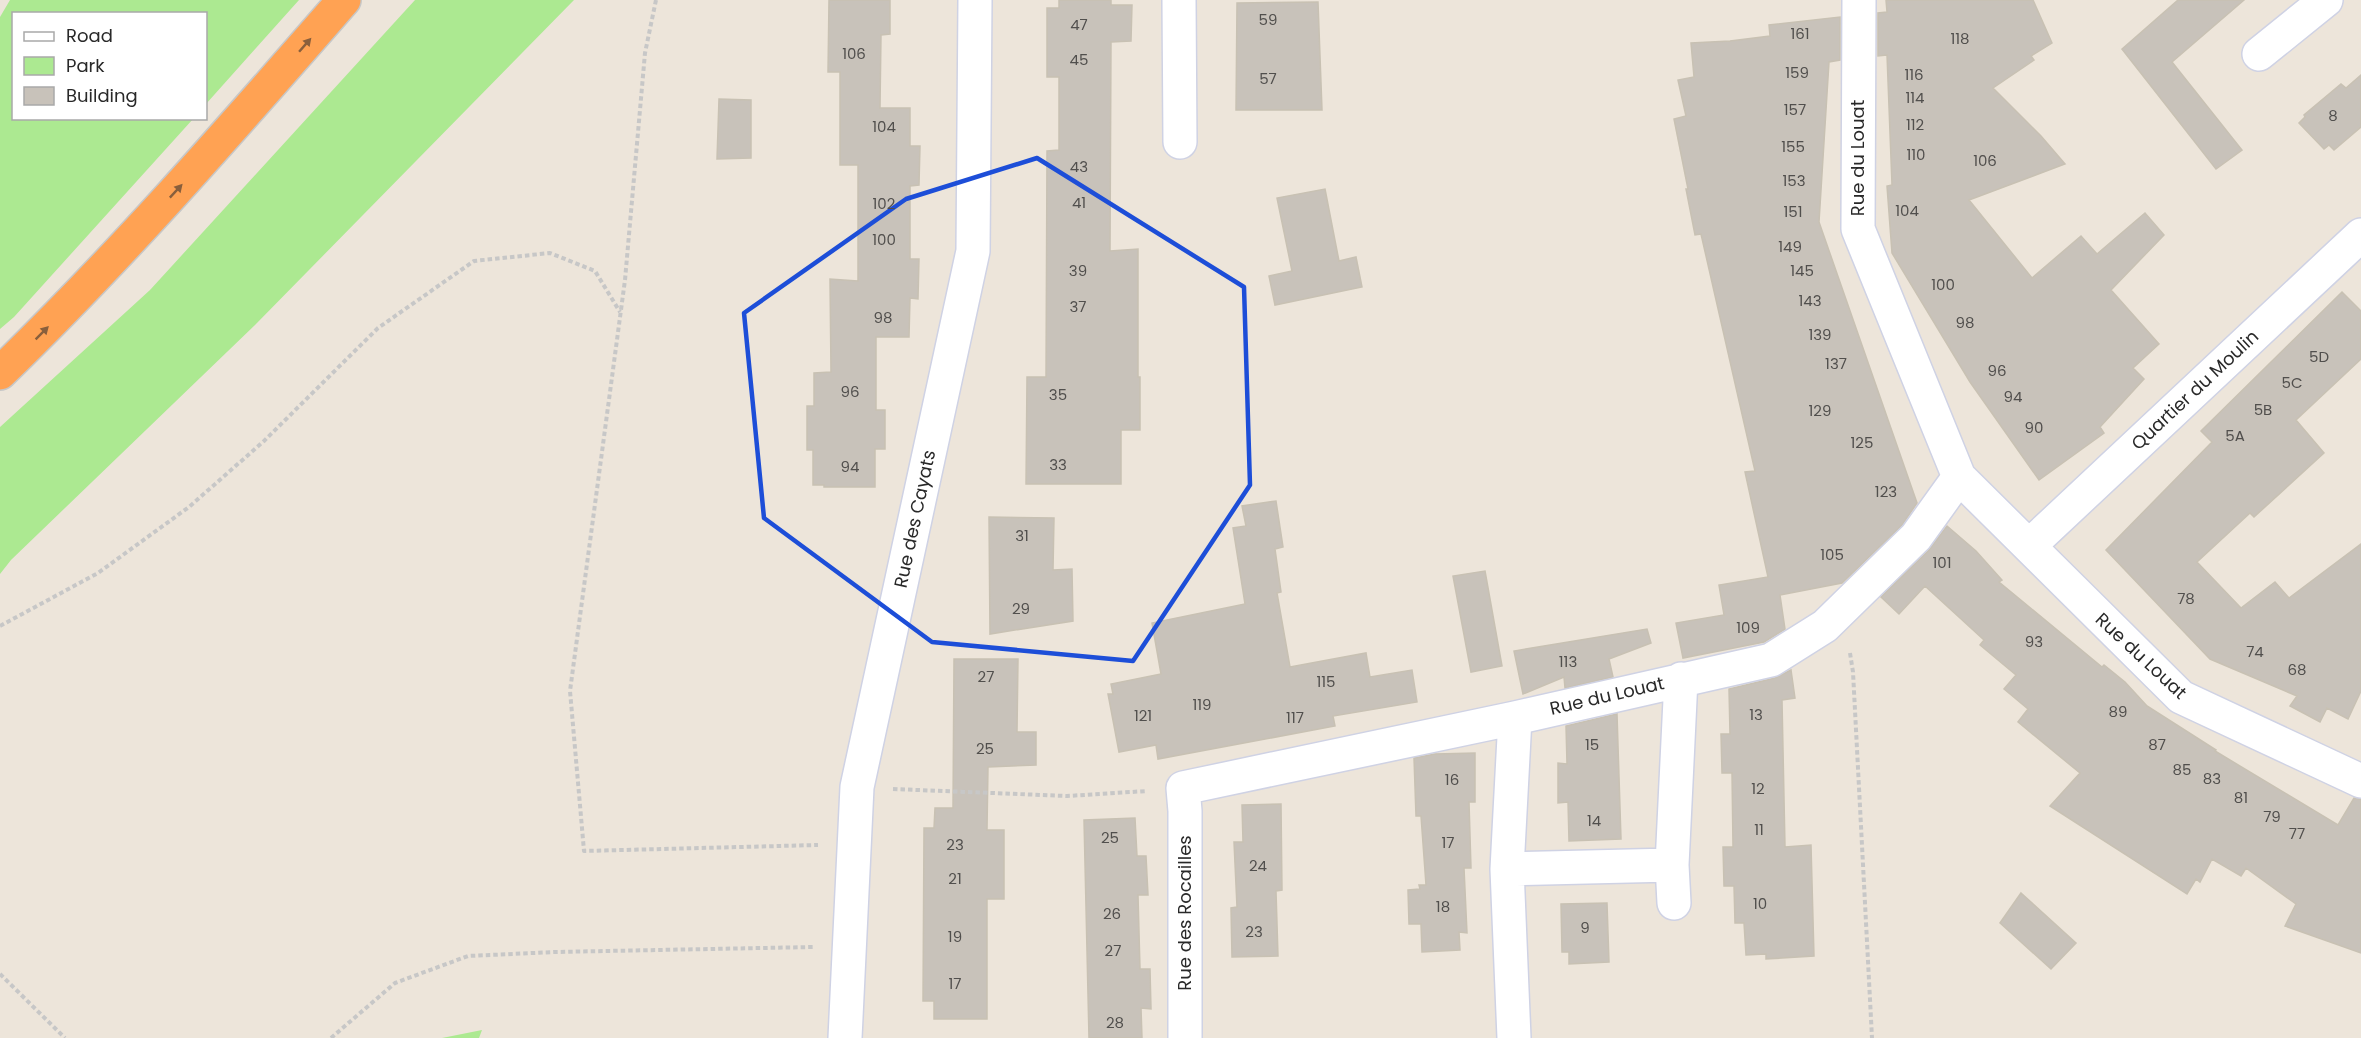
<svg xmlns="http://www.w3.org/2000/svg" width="2361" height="1038" font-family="Poppins,sans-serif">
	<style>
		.green { fill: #ace991 }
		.building { fill: #c8c2ba; stroke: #c8c1b3; stroke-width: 1.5 }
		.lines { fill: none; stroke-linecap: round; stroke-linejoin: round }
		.minor-casing { stroke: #cfd2e4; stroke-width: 36 }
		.highway-casing { stroke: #c7c7c7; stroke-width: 36 }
		.path { stroke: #c7c7c7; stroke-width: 4; stroke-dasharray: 4.5 3; stroke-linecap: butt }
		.minor { stroke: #fff; stroke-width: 33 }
		.highway { stroke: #ffa253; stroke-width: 33 }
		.oneway { fill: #895f3c }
		.marked { fill: none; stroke: #1d4ed8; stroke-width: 4.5; stroke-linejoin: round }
		.labels { text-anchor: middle; stroke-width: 5; stroke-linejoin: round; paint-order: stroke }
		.number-label { font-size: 15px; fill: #514f4d }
		.street-label { font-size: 18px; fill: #292929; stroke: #fff }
	</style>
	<rect width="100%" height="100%" fill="#ede5da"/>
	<!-- green -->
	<path class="green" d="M10 0H299L206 104V14H14V118L193 119 14 317 0 329V17Z
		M415 0H574L255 325 11 560 0 574V427L150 290Z
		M482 1030 479 1038H439H442Z"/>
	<!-- building -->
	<path class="building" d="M829 0H890V34L881 35 880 108H910V146H920L919 185 910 186V259H919L918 299 910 298 909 337H876V410H885V449H875V487H824V485H813V450H807V406H814V373L831 372 830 279 858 281V165H840V72H828Z
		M1059 0H1111V5H1132L1131 41 1111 42 1110 251 1138 249V377H1140V430H1121V484H1026L1027 377H1046L1047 151 1059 150V77H1047V8H1059Z
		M1886 0H2033L2052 43 2031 56 2034 60 1993 88 2041 136 2065 164 1969 200 2032 278 2081 236 2097 254 2145 213 2164 235 2111 290 2159 344 2133 368 2144 379 2100 427 2104 433 2039 480 1970 382 1892 253 1887 186 1892 185 1887 55 1878 56V13L1887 12Z
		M2178 0H2244L2172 62 2242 150 2216 169 2122 49Z
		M1318 2 1322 110H1236L1237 3Z
		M1840 17V60L1829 62 1819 222 1917 503 1902 525 1842 583 1780 595 1785 629 1764 642 1683 658 1676 623 1724 615 1719 585 1768 577 1745 472 1755 471 1701 234 1695 235 1686 189H1688L1674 119 1686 116 1678 80 1694 77 1691 43 1730 41 1770 36 1769 25Z
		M2361 75V127L2334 150 2329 145 2324 149 2299 123 2305 117 2304 115 2341 84 2346 88Z
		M719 99 751 100V158L717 159Z
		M1325 189 1339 261 1356 257 1362 287 1275 305 1269 276 1292 271 1277 198Z
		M2342 292 2361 311V359L2296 420 2324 453 2254 517 2250 513 2197 562 2241 608 2275 582 2289 598 2361 544V691L2348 719 2327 708 2320 722 2290 706 2297 696 2210 659 2106 550 2212 442 2201 431Z
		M1276 501 1283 547 1275 549 1281 592 1277 593 1290 667 1366 653 1370 677 1412 670 1417 702 1333 716 1335 726 1158 759 1156 745 1119 752 1108 694H1113L1111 684 1161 674 1152 623 1245 604 1233 528 1246 526 1242 506Z
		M989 517 1054 518 1053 570 1072 569 1073 621 990 634Z
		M1947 526 1976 551 2002 580 1999 582 2102 667 2104 665 2125 682 2147 706 2216 750 2215 751 2338 825 2354 798 2361 799V953L2285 926 2296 904 2246 868 2241 876 2212 859 2200 882 2196 879 2187 894 2050 806 2080 773 2018 722 2028 709 2004 689 2016 675 1980 645 1984 640 1925 586 1899 614 1881 597 1929 550Z
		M1485 571 1502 666 1471 672 1453 576Z
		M1647 629 1651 643 1609 659 1613 677 1565 688 1564 677 1523 694 1514 651Z
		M954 659H1018L1017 732H1036V765L988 767 987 830H1004V899H987V1019H934V1001H923L924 828H934L935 808H953Z
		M1791 670 1795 698 1782 700 1785 847 1811 845 1814 956 1766 959V954L1746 955 1744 923H1735L1734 886H1724L1723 847H1733L1732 773H1722L1721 734H1730L1729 689 1775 678Z
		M1617 714 1621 839 1569 841 1568 802 1558 803V763L1567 764 1566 726Z
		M1475 753V802H1469L1471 868H1464L1467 933 1459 932 1460 950 1422 952 1421 924H1409L1408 890 1420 889 1419 885H1426L1421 816H1416L1414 758 1435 754Z
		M1281 804 1282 890 1276 891 1278 956 1232 957 1231 908 1237 907 1234 842H1243L1242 805Z
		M1135 818 1137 856H1146L1148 895H1138L1140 969H1150L1151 1009 1141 1008 1142 1038H1089L1084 820Z
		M2021 893 2076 943 2051 969 2000 923Z
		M1607 903 1609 962 1569 964V952H1562L1561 904Z"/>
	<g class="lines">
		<defs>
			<path id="minor" d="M1179 0 1180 142
				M1859 0 1858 229 1959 477 2181 697 2361 781
				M2259 54 2326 0
				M2029 546 2361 235
				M1672 865 1674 903
				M1507 869 1672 865 1681 679
				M845 1038 857 787 973 251 975 0
				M1185 1038V811L1183 788 1515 718 1771 660 1825 626 1916 537 1959 477
				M1514 1038 1507 869 1515 718"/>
			<path id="highway" d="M0 373C122 255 233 127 344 0"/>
		</defs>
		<!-- minor casing -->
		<use href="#minor" class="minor-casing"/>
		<!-- highway casing -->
		<use href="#highway" class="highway-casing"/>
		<!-- path -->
		<path class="path" d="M656 0 645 53 625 280 570 691 584 851 818 845
			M0 626 98 573 189 507 264 441 378 328 474 261 550 253 595 271 620 312
			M1850 653 1853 672 1872 1038
			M893 789 1067 796 1147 791
			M0 974 65 1038
			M331 1038 395 983 468 956 555 952 813 947"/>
		<!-- minor -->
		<use href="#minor" class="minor"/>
		<!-- highway -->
		<use href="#highway" class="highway"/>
	</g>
	<!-- one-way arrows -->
	<defs><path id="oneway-solid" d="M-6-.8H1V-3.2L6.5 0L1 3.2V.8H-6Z" transform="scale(1.5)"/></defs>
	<g class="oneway">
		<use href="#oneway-solid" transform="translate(305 45) rotate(-49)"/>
		<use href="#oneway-solid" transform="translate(176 191) rotate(-47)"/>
		<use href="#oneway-solid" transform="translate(42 333) rotate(-45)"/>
	</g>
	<!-- marked area -->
	<path class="marked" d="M1037 158 1244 287 1250 485 1133 661 932 642 764 518 744 313 906 199Z"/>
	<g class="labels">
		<!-- number labels -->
		<g class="number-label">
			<text x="1268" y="25">59</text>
			<text x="1079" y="30">47</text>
			<text x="1800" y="39">161</text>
			<text x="1960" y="44">118</text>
			<text x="854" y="59">106</text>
			<text x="1079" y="65">45</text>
			<text x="1797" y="78">159</text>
			<text x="1914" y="80">116</text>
			<text x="1268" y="84">57</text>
			<text x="1915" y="103">114</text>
			<text x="1795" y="115">157</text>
			<text x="2333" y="121">8</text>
			<text x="1915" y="130">112</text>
			<text x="884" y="132">104</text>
			<text x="1793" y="152">155</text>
			<text x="1916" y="160">110</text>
			<text x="1985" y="166">106</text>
			<text x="1079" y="172">43</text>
			<text x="1794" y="186">153</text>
			<text x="1079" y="208">41</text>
			<text x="884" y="209">102</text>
			<text x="1907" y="216">104</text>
			<text x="1793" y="217">151</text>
			<text x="884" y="245">100</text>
			<text x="1790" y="252">149</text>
			<text x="1078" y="276">39</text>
			<text x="1802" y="276">145</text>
			<text x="1943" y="290">100</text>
			<text x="1810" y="306">143</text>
			<text x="1078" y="312">37</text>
			<text x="883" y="323">98</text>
			<text x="1965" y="328">98</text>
			<text x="1820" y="340">139</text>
			<text x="2319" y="362">5D</text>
			<text x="1836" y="369">137</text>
			<text x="1997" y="376">96</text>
			<text x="2292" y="388">5C</text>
			<text x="850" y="397">96</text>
			<text x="1058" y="400">35</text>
			<text x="2013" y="402">94</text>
			<text x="2263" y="415">5B</text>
			<text x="1820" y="416">129</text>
			<text x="2034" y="433">90</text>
			<text x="2235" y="441">5A</text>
			<text x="1862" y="448">125</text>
			<text x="1058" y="470">33</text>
			<text x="850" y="472">94</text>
			<text x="1886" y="497">123</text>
			<text x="1022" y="541">31</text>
			<text x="1832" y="560">105</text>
			<text x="1942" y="568">101</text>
			<text x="2186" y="604">78</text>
			<text x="1021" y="614">29</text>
			<text x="1748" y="633">109</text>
			<text x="2034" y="647">93</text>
			<text x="2255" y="657">74</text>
			<text x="1568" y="667">113</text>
			<text x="2297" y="675">68</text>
			<text x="986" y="682">27</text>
			<text x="1326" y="687">115</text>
			<text x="1202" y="710">119</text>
			<text x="2118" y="717">89</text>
			<text x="1756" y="720">13</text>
			<text x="1143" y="721">121</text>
			<text x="1295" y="723">117</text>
			<text x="1592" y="750">15</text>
			<text x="2157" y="750">87</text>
			<text x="985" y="754">25</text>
			<text x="2182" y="775">85</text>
			<text x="2212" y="784">83</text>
			<text x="1452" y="785">16</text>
			<text x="1758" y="794">12</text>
			<text x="2241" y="803">81</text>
			<text x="2272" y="822">79</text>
			<text x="1594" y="826">14</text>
			<text x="1759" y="835">11</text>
			<text x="2297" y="839">77</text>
			<text x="1110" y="843">25</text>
			<text x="1448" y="848">17</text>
			<text x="955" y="850">23</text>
			<text x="1258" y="871">24</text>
			<text x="955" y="884">21</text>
			<text x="1760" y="909">10</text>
			<text x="1443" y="912">18</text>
			<text x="1112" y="919">26</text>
			<text x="1585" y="933">9</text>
			<text x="1254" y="937">23</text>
			<text x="955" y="942">19</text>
			<text x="1113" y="956">27</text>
			<text x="955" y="989">17</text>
			<text x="1115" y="1028">28</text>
		</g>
		<!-- street labels -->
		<g class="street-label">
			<text transform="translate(1858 158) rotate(-90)" y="6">Rue du Louat</text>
			<text transform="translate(2195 390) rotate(-43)" y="6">Quartier du Moulin</text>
			<text transform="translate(915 519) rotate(-78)" y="6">Rue des Cayats</text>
			<text transform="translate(2141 656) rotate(43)" y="6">Rue du Louat</text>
			<text transform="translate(1607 696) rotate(-13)" y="6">Rue du Louat</text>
			<text transform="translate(1185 913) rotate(-90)" y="6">Rue des Rocailles</text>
		</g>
	</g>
	<!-- legend -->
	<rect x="12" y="12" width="195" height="108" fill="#ffffff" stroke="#a9a9a9" stroke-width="1.5"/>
	<rect x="24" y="32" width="30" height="9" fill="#ffffff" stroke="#a9a9a9" stroke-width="1.5"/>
	<text x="66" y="42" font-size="18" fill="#292929">Road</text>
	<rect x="24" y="57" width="30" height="18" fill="#ace991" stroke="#a9a9a9" stroke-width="1.5"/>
	<text x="66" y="72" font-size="18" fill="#292929">Park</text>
	<rect x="24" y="87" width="30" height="18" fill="#c8c2ba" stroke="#a9a9a9" stroke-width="1.5"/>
	<text x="66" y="102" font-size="18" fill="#292929">Building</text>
</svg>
